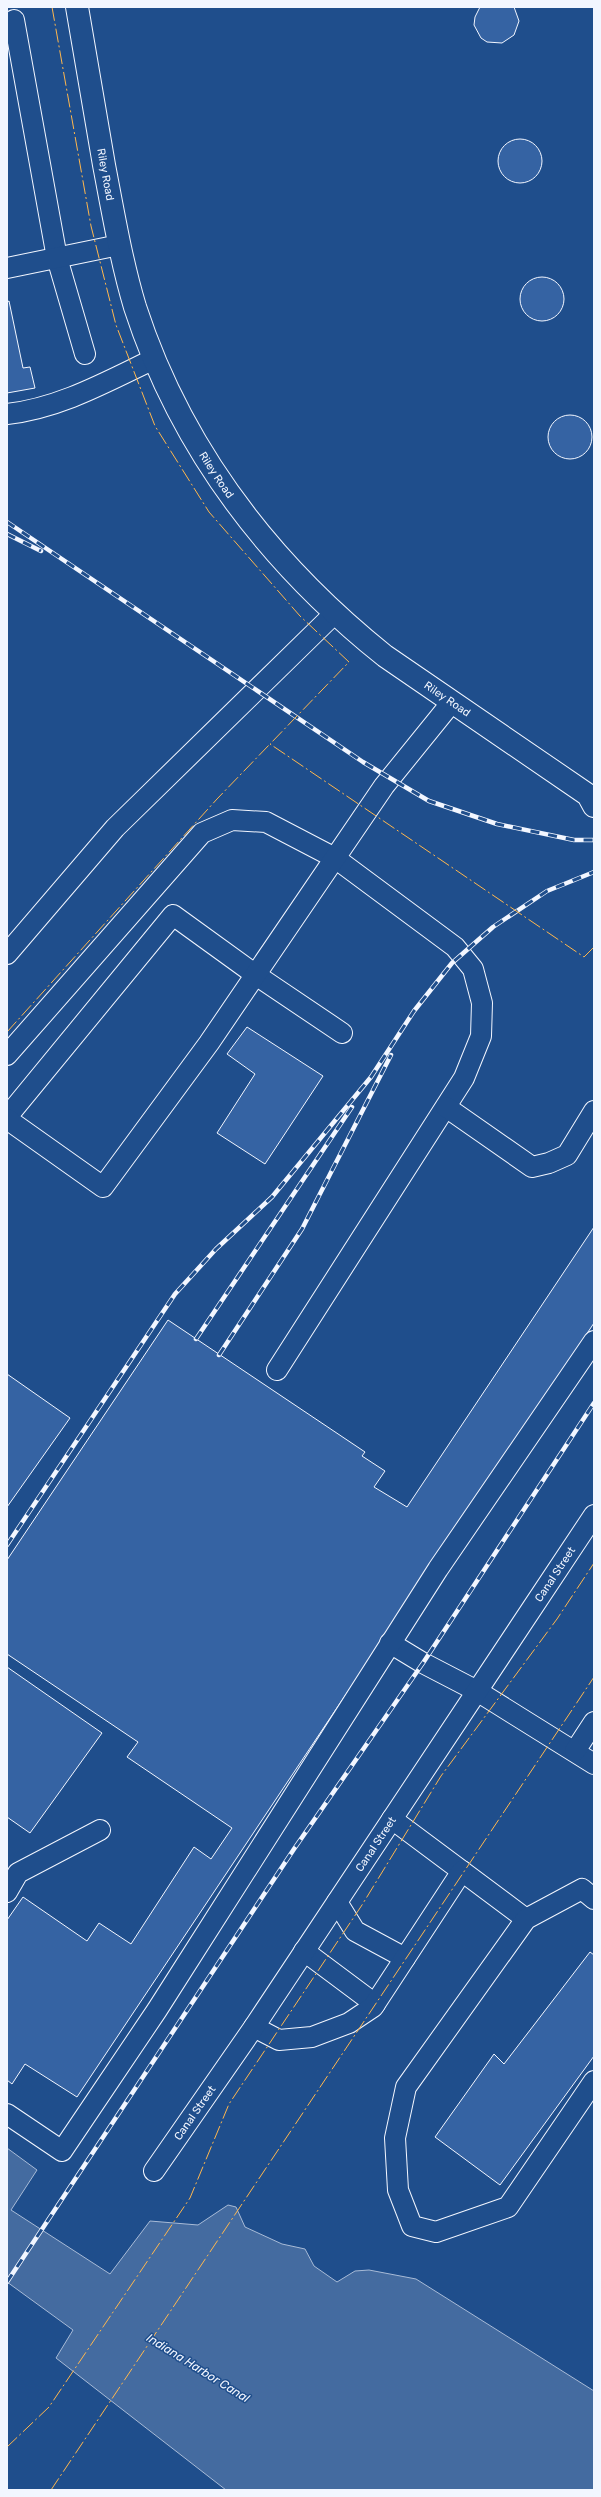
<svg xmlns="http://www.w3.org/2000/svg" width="601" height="2497" font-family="Rubik,sans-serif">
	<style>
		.water { fill: #446ba0; stroke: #a8bbd7 }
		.building { fill: #3563a3; stroke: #f2f6ff }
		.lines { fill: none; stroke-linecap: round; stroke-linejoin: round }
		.minor-casing { stroke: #f2f6ff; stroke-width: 22 }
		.major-casing { stroke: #f2f6ff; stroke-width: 24 }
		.minor { stroke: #1f4e8c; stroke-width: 20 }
		.major { stroke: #1f4e8c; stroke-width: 22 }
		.rail-casing { stroke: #f2f6ff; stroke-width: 4.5 }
		.rail { stroke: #1f4e8c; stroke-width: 3; stroke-dasharray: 9; stroke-linecap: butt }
		.power { stroke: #ffb74d; stroke-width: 1; stroke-dasharray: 14 3 2 3; stroke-linecap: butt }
		.labels { text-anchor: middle; stroke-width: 3; stroke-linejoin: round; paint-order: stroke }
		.street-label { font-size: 11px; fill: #f2f6ff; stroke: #1f4e8c }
		.water-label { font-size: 12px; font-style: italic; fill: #f2f6ff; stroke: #1f4e8c }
	</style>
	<rect width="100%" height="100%" fill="#1f4e8c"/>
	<!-- water -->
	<path class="water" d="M7 2148 37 2170 11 2210 110 2274 150 2221 198 2225 228 2205 236 2207 245 2227 282 2244 305 2249 314 2266 337 2282 355 2271 369 2270 416 2279 594 2391V2490H226L56 2358 73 2330 7 2282Z"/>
	<!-- building -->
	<path class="building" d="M480 7H514L519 21 514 35 502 43 487 42 481 38 474 25 475 17Z
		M498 161a22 22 0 1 1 44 0a22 22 0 1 1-44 0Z
		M520 299a22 22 0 1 1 44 0a22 22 0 1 1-44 0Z
		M9 301 23 368 30 367 35 388 7 393V302Z
		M548 437a22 22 0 1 1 44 0a22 22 0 1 1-44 0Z
		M247 1027 323 1076 265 1164 217 1133 255 1074 227 1054Z
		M594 1227V1323L77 2097 25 2064 12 2084 7 2080V1920L23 1897 87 1941 99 1923 131 1944 194 1847 211 1859 232 1828 127 1757 138 1742 7 1654V1560L168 1320 365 1452 362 1456 385 1471 374 1487 407 1507Z
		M7 1374 70 1418 7 1507Z
		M7 1667 102 1733 30 1833 7 1817Z
		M590 1952 594 1955V2056L500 2185 435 2137 494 2054 504 2064Z"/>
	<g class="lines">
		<defs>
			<g id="minor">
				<path d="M14 20 57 258 85 354"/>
				<path d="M7 268 119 245"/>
				<path d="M7 414C60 408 106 382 154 359"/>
				<path d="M7 954 115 828 335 613"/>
				<path d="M7 1055 202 833 232 820 266 822 335 858 455 947 473 969 482 1003 481 1036 464 1078 277 1370"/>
				<path d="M446 1107 532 1167 549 1163 567 1155 594 1111"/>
				<path d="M7 1117 173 915 256 975 342 1033"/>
				<path d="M7 1119 103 1187 209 1043 384 786 452 702"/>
				<path d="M390 1643 423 1663 477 1691 594 1764"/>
				<path d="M575 1751 594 1722"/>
				<path d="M392 1819 526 1919"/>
				<path d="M7 1892 18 1873 100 1830"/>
				<path d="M594 1899 582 1889 526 1919 406 2087 395 2138 398 2190 412 2226 436 2232 508 2207 594 2081"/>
				<path d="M337 1902 355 1931 405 1958"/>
				<path d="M304 1951 375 2004"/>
				<path d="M254 2027 279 2040 312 2037 349 2023 373 2007 462 1871"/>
				<path d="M7 2114 62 2151 157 2010 438 1569 594 1341"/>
				<path id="s1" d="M154 2171 254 2027 594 1515"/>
			</g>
			<g id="major">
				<path id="s2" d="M77 7C86 60 95 112 104 165 113 212 121 260 135 307 181 449 269 563 385 656L588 795 594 806"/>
			</g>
		</defs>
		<!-- minor casing -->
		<use href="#minor" class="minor-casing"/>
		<!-- major casing -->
		<use href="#major" class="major-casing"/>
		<!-- minor -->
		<use href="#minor" class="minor"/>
		<!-- major -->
		<use href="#major" class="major"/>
		<defs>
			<path id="rail" d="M7 522 363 762 429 801 497 824 574 840H594
				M7 534 41 551
				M196 1339 352 1107
				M219 1355 302 1229 391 1055
				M7 1545 175 1294 216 1249 272 1197 371 1077 414 1011 452 963 493 927 547 891 594 872
				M7 2282 294 1849 423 1663 594 1403"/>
		</defs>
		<!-- rail casing -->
		<use href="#rail" class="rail-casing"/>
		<!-- rail -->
		<use href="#rail" class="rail"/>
		<!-- power -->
		<path class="power" d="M52 7 91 226 116 325 155 426 209 512 300 616 349 662 270 744 584 957 594 947
			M7 1032 217 799 270 744
			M7 2447 49 2407 190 2198 229 2104 362 1905 441 1776 557 1619 594 1563
			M51 2490 594 1677"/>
	</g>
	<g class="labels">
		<!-- street labels -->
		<g class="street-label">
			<text dy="4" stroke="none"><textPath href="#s2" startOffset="170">Riley Road</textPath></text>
			<text dy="4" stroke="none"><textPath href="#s2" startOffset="493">Riley Road</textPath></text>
			<text dy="4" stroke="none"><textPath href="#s2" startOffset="817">Riley Road</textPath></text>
			<text dy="4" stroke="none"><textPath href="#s1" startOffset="719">Canal Street</textPath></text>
			<text dy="4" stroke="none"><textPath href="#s1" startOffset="395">Canal Street</textPath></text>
			<text dy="4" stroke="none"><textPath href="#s1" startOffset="71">Canal Street</textPath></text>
		</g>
		<!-- water labels -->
		<g class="water-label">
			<text transform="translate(198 2368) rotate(32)" y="4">Indiana Harbor Canal</text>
		</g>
	</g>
	<!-- border -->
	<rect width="601" height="2497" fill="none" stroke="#f2f6ff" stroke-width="16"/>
</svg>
